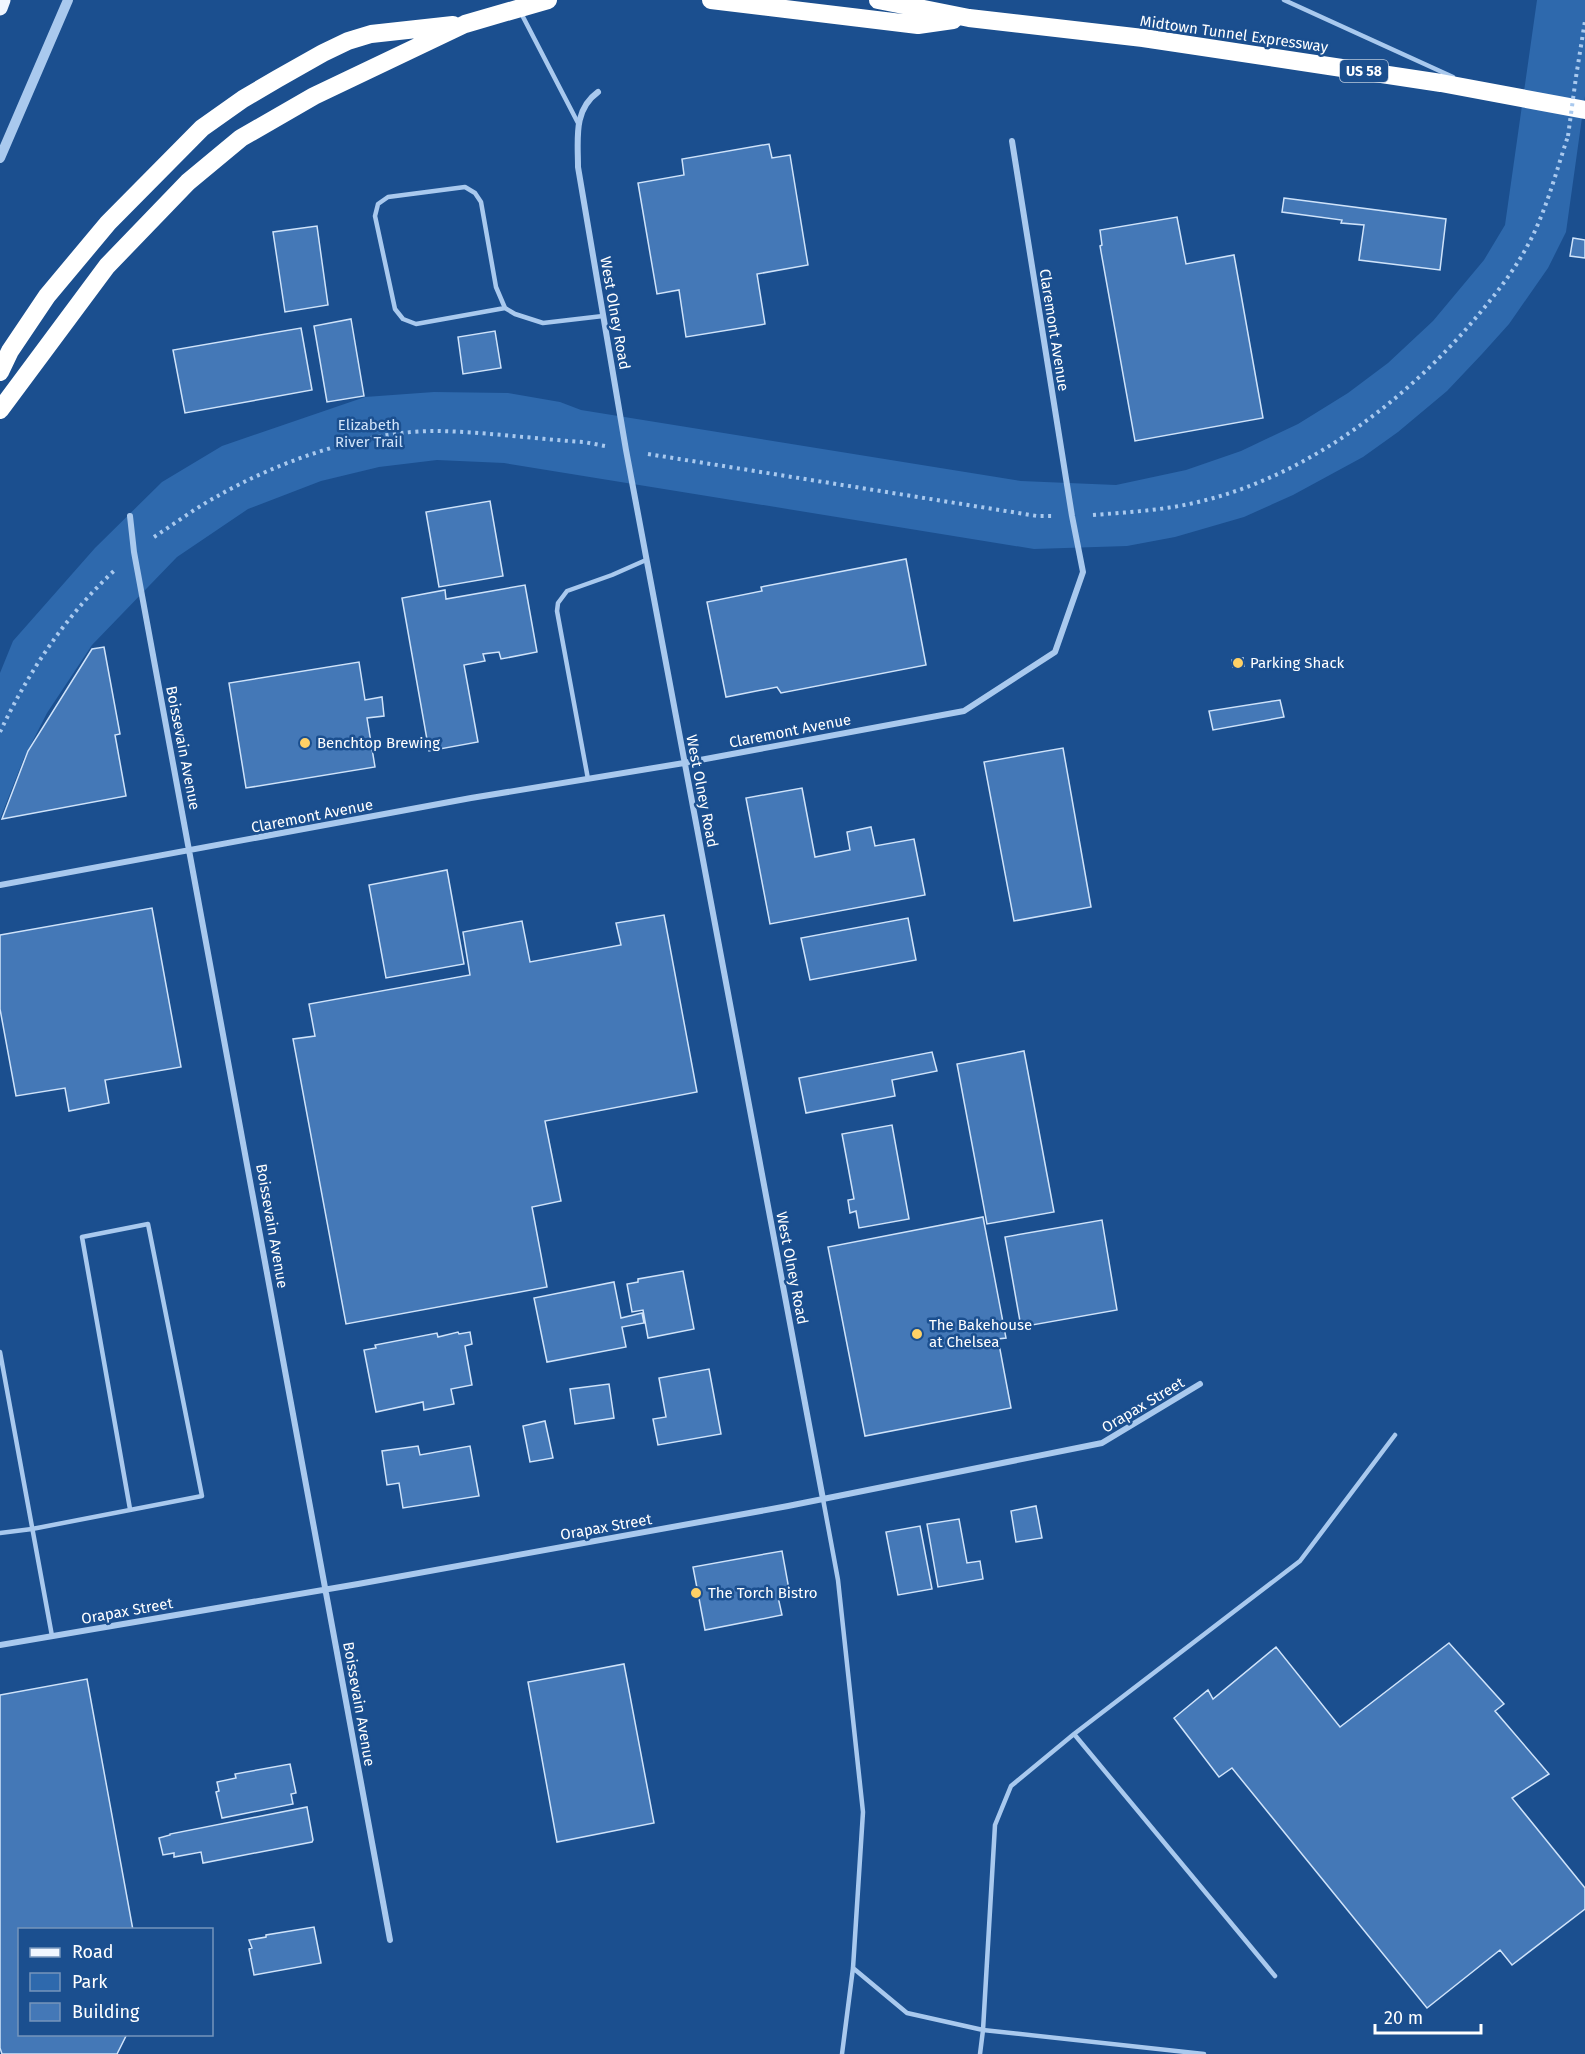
<svg xmlns="http://www.w3.org/2000/svg" width="1585" height="2054" font-family="'Fira Sans',sans-serif">
	<style>
		.green { fill: #2e69ad }
		.building { fill: #4478b7; stroke: #cfe3fa; stroke-width: 1.5 }
		.lines { fill: none; stroke-linecap: round; stroke-linejoin: round }
		.path { stroke: #a9c9ee; stroke-width: 4; stroke-dasharray: 3 4.5; stroke-linecap: butt }
		.service { stroke: #a9c9ee; stroke-width: 4.5 }
		.minor { stroke: #a9c9ee; stroke-width: 6 }
		.tertiary { stroke: #a9c9ee; stroke-width: 10 }
		.primary { stroke: #f0f6ff; stroke-width: 15 }
		.motorway { stroke: #fff; stroke-width: 18 }
		.path-bridge { stroke: #a9c9ee; stroke-width: 4; stroke-dasharray: 3 4.5; stroke-linecap: butt }
		.poi-dot { fill: #ffd166; stroke: #1b4f8f; stroke-width: 2 }
		.labels { text-anchor: middle; stroke-width: 5; stroke-linejoin: round; paint-order: stroke }
		.shield { fill: #1b4f8f; stroke: #bbcadd; stroke-width: 1.5 }
		.shield-label { font-size: 14px; font-weight: bold; fill: #fff }
		.street-label { font-size: 15px; fill: #fff; stroke: #1b4f8f }
		.park-label { font-size: 15px; fill: #cfe3fa; stroke: #1b4f8f }
		.poi-label { font-size: 15px; fill: #fff; stroke: #1b4f8f; text-anchor: start }
	</style>
	<rect width="100%" height="100%" fill="#1b4f8f"/>
	<!-- green -->
	<path class="green" d="M1537 0H1585V96L1566 232 1548 268 1509 324 1482 354 1447 391 1398 432 1363 457 1293 495 1244 517 1175 537 1127 546 1034 549 504 463 437 460 379 467 321 481 248 509 177 557 92 645 47 713 24 758 0 819V673L13 641 95 548 162 482 222 446 365 397 434 392 508 393 560 402 581 410 1021 481 1116 485 1186 470 1241 451 1298 424 1348 393 1388 363 1433 321 1484 260 1505 225Z"/>
	<!-- building -->
	<path class="building" d="M769 144 772 158 790 155 808 265 757 274 765 324 686 337 679 290 657 294 638 183 684 175 682 159Z
		M1284 198 1446 219 1440 270 1359 260 1364 225 1341 223 1342 220 1282 212Z
		M1177 217 1186 264 1234 255 1263 418 1135 441 1100 246 1102 245 1100 230Z
		M317 226 328 305 285 312 273 232Z
		M1573 238 1585 240V258L1570 256Z
		M351 319 364 396 327 402 314 326Z
		M301 328 312 390 185 413 173 350Z
		M495 331 501 368 463 374 458 337Z
		M490 501 503 576 439 587 426 512Z
		M906 559 926 665 781 693 777 687 726 697 707 602 762 591 761 587Z
		M525 585 537 652 501 659 499 652 483 654 485 661 464 665 478 742 429 751 402 598 445 590 446 599Z
		M104 647 120 734 115 735 126 796 2 819 28 751 92 649Z
		M1243 658 1244 666 1233 667 1232 660Z
		M359 662 365 700 382 697 384 716 367 718 375 767 246 788 229 683Z
		M1280 700 1284 717 1213 730 1209 711Z
		M1063 748 1091 907 1014 921 984 762Z
		M802 788 815 857 850 850 847 832 871 827 875 846 914 839 925 895 770 924 746 798Z
		M447 870 464 964 386 978 369 885Z
		M152 908 181 1067 105 1080 109 1103 69 1111 65 1088 16 1096 0 1009V935Z
		M664 915 697 1092 545 1121 561 1201 532 1207 547 1287 346 1324 293 1039 315 1036 309 1004 470 975 463 932 522 921 530 962 621 945 616 923Z
		M908 918 916 960 810 980 801 938Z
		M1024 1051 1054 1212 987 1224 957 1064Z
		M932 1052 937 1071 892 1080 895 1096 806 1113 799 1078Z
		M892 1125 909 1219 859 1228 856 1211 850 1213 848 1200 854 1199 842 1134Z
		M983 1217 1006 1338 998 1339 1011 1408 865 1436 828 1247Z
		M1102 1220 1117 1310 1021 1327 1005 1237Z
		M683 1271 694 1329 648 1338 643 1310 632 1312 627 1284 638 1282V1279Z
		M614 1282 621 1318 642 1313 644 1323 622 1327 626 1347 547 1362 534 1298Z
		M458 1332 459 1334 470 1332 472 1344 465 1346 472 1385 451 1389 454 1404 424 1410 423 1402 376 1412 364 1350 376 1348 375 1345 437 1333 438 1337Z
		M709 1369 721 1434 658 1445 653 1419 666 1417 659 1378Z
		M609 1384 614 1418 575 1424 570 1389Z
		M545 1421 553 1458 530 1462 523 1426Z
		M418 1446 420 1455 470 1446 479 1496 403 1508 399 1483 387 1485 382 1451Z
		M1036 1506 1042 1538 1016 1542 1011 1511Z
		M959 1519 967 1563 980 1561 983 1579 938 1587 927 1524Z
		M920 1526 932 1589 898 1595 886 1532Z
		M782 1551 790 1595 778 1597 782 1615 705 1630 693 1567Z
		M1449 1643 1504 1704 1495 1711 1549 1774 1512 1798 1585 1888V1909L1512 1965 1500 1950 1427 2008 1232 1768 1219 1777 1174 1718 1208 1690 1213 1699 1276 1647 1340 1727Z
		M624 1664 654 1823 557 1842 528 1682Z
		M87 1679 133 1930H20V2034H127L117 2054H2L0 2048V1695Z
		M290 1764 296 1793 291 1794 293 1804 222 1818 216 1792 219 1791 217 1782 236 1778 235 1774Z
		M307 1807 313 1840 312 1842 203 1863 201 1852 174 1857V1853L163 1855 159 1838 170 1835V1834Z
		M314 1927 321 1963 254 1975 249 1949 252 1948 249 1940 266 1937V1935Z"/>
	<g class="lines">
		<!-- path -->
		<path class="path" d="M1576 77 1585 21
			M648 454 1037 516H1053
			M1093 515C1131 512 1169 510 1206 500 1312 473 1410 397 1479 314 1500 289 1519 264 1533 235 1548 204 1557 169 1568 136
			M154 537C174 524 194 509 216 497 276 462 367 430 438 431 486 432 535 439 584 442L605 446
			M0 732C29 671 66 615 116 569"/>
		<!-- service -->
		<path class="service" d="M1284 0 1453 77
			M521 13 578 123
			M505 308 416 324 403 319 395 309 375 216 378 204 388 197 465 187 475 193 481 202 496 287 505 308 515 314 543 323 603 316
			M588 779 557 611 558 603 567 591 612 575 646 560
			M0 1352 52 1636
			M823 1499 838 1580 863 1812 853 1968 842 2054
			M0 1533 32 1529 202 1496 148 1224 82 1237 130 1509
			M1074 1734 1275 1976
			M853 1968 907 2013 983 2030 1204 2054
			M980 2054 983 2030 995 1825 1011 1786 1074 1734 1300 1561 1395 1435"/>
		<!-- minor -->
		<path class="minor" d="M598 92C573 110 578 139 578 167L626 450 823 1499
			M130 516 134 552 390 1940
			M0 885 471 798 684 763 964 711 1055 652 1083 572 1072 516 1012 141
			M0 1645 358 1584 788 1506 1102 1443 1200 1384"/>
		<!-- tertiary -->
		<path class="tertiary" d="M0 158 68 0"/>
		<!-- primary -->
		<path class="primary" d="M0 8 3 0"/>
		<!-- motorway -->
		<path class="motorway" d="M711 0 918 25 953 20
			M878 0 969 18 1143 38 1441 83 1585 110
			M0 372 10 351 47 296 108 223 202 128 243 99 277 79 323 53 348 41 371 34 453 25
			M0 410 107 266 188 182 241 138 314 96 465 24 548 0"/>
		<!-- path-bridge -->
		<path class="path-bridge" d="M1568 136 1576 77"/>
	</g>
	<!-- markers -->
	<g class="poi-dot">
		<circle cx="1238" cy="663" r="6"/>
		<circle cx="305" cy="743" r="6"/>
		<circle cx="917" cy="1334" r="6"/>
		<circle cx="696" cy="1593" r="6"/>
	</g>
	<g class="labels">
		<!-- shield labels -->
		<rect class="shield" x="1340" y="60" width="48" height="22" rx="4.5"/>
		<g class="shield-label">
			<text x="1364" y="76">US 58</text>
		</g>
		<!-- street labels -->
		<g class="street-label">
			<text transform="translate(1234 34) rotate(8)" y="5">Midtown Tunnel Expressway</text>
			<text transform="translate(615 313) rotate(80)" y="5">West Olney Road</text>
			<text transform="translate(1054 330) rotate(81)" y="5">Claremont Avenue</text>
			<text transform="translate(790 731) rotate(-11)" y="5">Claremont Avenue</text>
			<text transform="translate(183 748) rotate(79)" y="5">Boissevain Avenue</text>
			<text transform="translate(702 791) rotate(79)" y="5">West Olney Road</text>
			<text transform="translate(312 816) rotate(-11)" y="5">Claremont Avenue</text>
			<text transform="translate(272 1226) rotate(80)" y="5">Boissevain Avenue</text>
			<text transform="translate(792 1268) rotate(79)" y="5">West Olney Road</text>
			<text transform="translate(1143 1405) rotate(-31)" y="5">Orapax Street</text>
			<text transform="translate(606 1527) rotate(-10)" y="5">Orapax Street</text>
			<text transform="translate(127 1611) rotate(-10)" y="5">Orapax Street</text>
			<text transform="translate(359 1704) rotate(80)" y="5">Boissevain Avenue</text>
		</g>
		<!-- park labels -->
		<g class="park-label">
			<text x="369" y="430">Elizabeth<tspan x="369" dy="17">River Trail</tspan></text>
		</g>
		<!-- poi labels -->
		<g class="poi-label">
			<text x="1250" y="668">Parking Shack</text>
			<text x="317" y="748">Benchtop Brewing</text>
			<text x="929" y="1330">The Bakehouse<tspan x="929" dy="17">at Chelsea</tspan></text>
			<text x="708" y="1598">The Torch Bistro</text>
		</g>
	</g>
	<!-- legend -->
	<rect x="18" y="1928" width="195" height="108" fill="#1b4f8f" stroke="#7695bc" stroke-width="1.5"/>
	<rect x="30" y="1948" width="30" height="9" fill="#f0f6ff" stroke="#7695bc" stroke-width="1.5"/>
	<text x="72" y="1958" font-size="18" fill="#ffffff">Road</text>
	<rect x="30" y="1973" width="30" height="18" fill="#2e69ad" stroke="#7695bc" stroke-width="1.5"/>
	<text x="72" y="1988" font-size="18" fill="#ffffff">Park</text>
	<rect x="30" y="2003" width="30" height="18" fill="#4478b7" stroke="#7695bc" stroke-width="1.5"/>
	<text x="72" y="2018" font-size="18" fill="#ffffff">Building</text>
	<!-- scale -->
	<path d="M1375 2024v9h106v-9" fill="none" stroke="#ffffff" stroke-width="3"/>
	<text x="1384" y="2024" font-size="18" fill="#ffffff" stroke="#1b4f8f" stroke-width="4.5" paint-order="stroke">20 m</text>
</svg>
